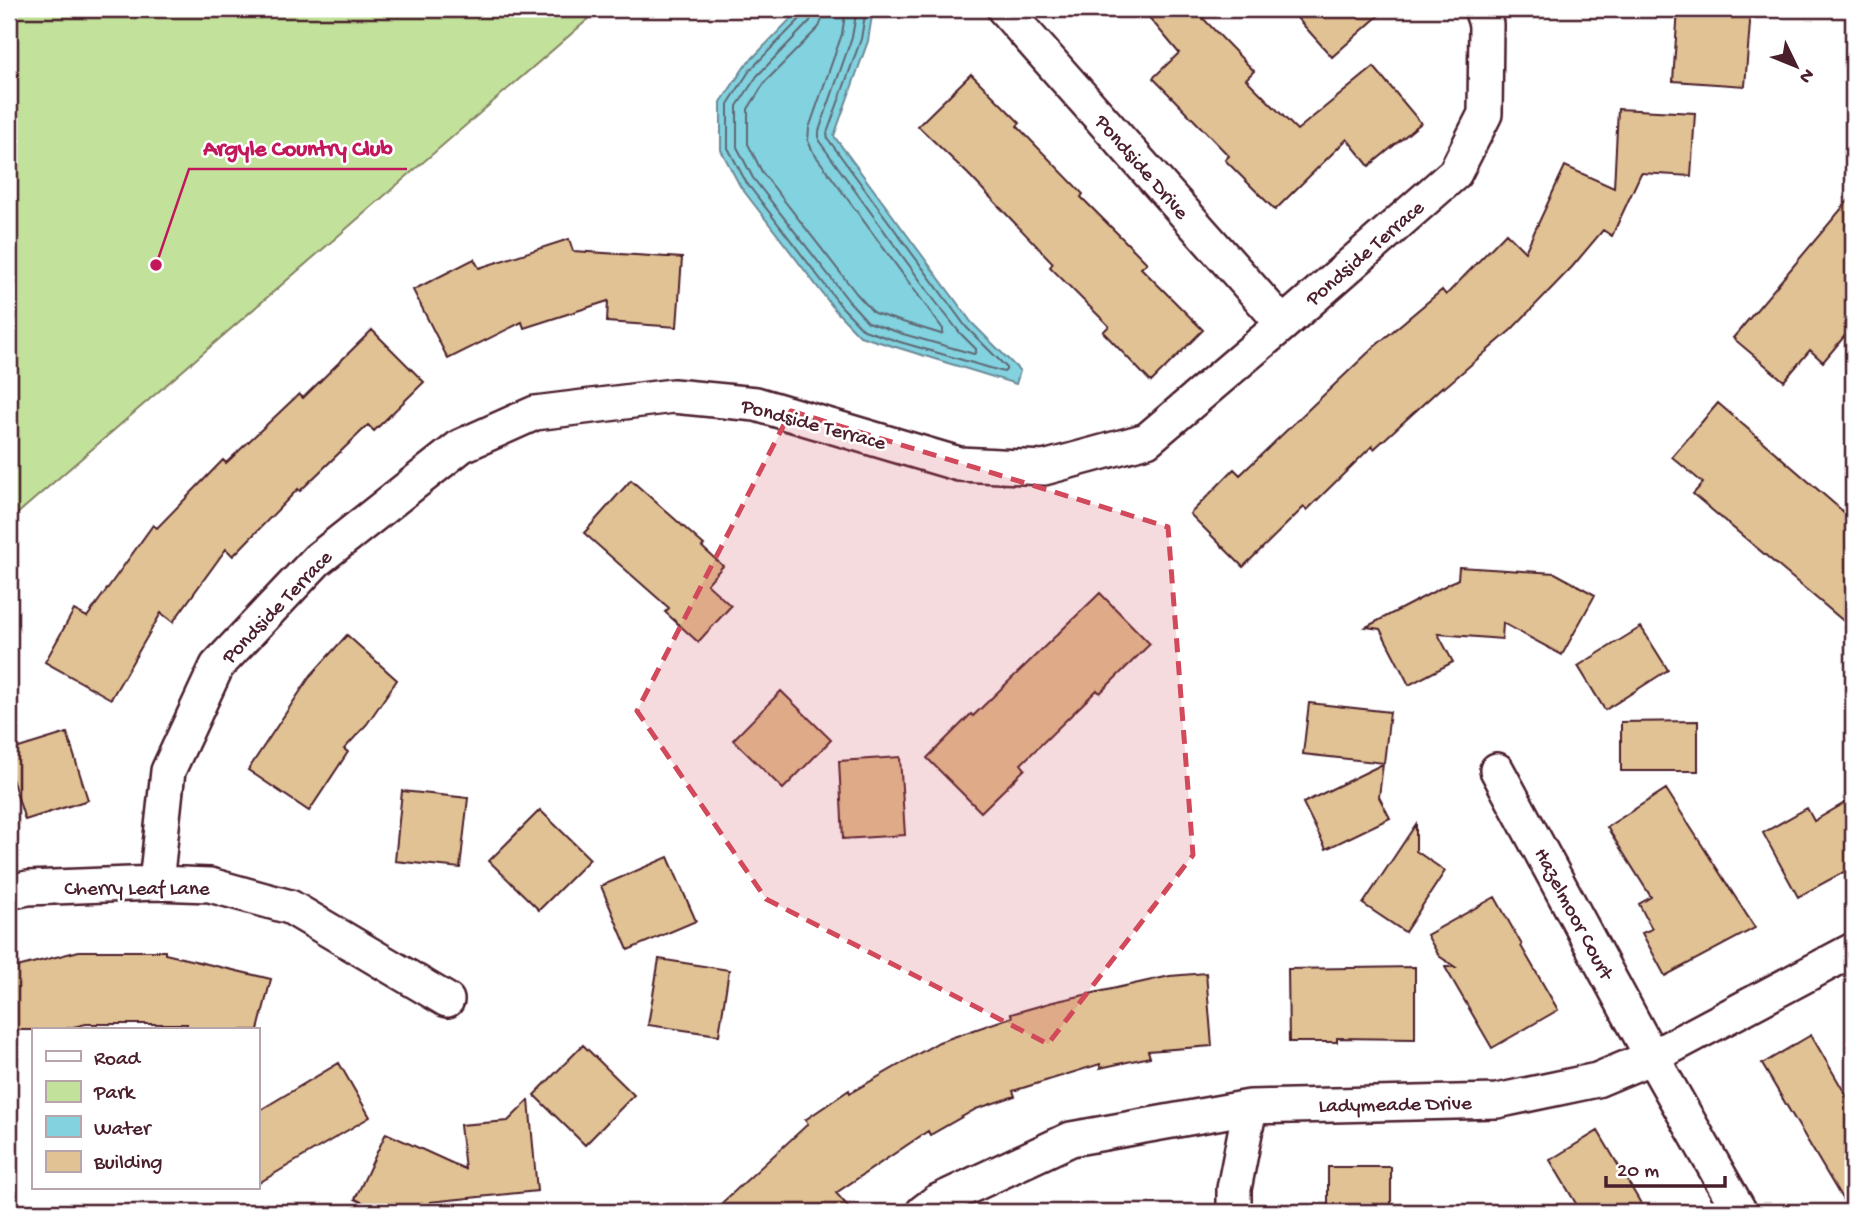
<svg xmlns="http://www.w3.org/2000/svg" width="1862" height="1221" font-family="'Gochi Hand',sans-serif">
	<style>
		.green { fill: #c2e29b; stroke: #868063; stroke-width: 2 }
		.water { fill: #82d2df; stroke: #6c8a97; stroke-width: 2 }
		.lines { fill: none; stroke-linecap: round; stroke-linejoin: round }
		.shore { stroke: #606773; stroke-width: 2 }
		.building { fill: #e1c294; stroke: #4a1f2b; stroke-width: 2 }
		.minor-casing { stroke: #4a1f2b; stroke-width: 38 }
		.minor { stroke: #fff; stroke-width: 33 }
		.marked { fill: #d1495b; fill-opacity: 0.2; stroke: #d1495b; stroke-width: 5; stroke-dasharray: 14 9; stroke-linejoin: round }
		.labels { text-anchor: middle; stroke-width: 5; stroke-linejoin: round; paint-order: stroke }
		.street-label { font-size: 21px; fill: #4a1f2b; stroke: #fff }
		.leader { fill: none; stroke: #c2185b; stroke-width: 2.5 }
		.callout-dot { fill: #c2185b; stroke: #fff; stroke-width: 2.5 }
		.callout-label { font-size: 23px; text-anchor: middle; font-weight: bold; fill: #c2185b; stroke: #fff; stroke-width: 5; stroke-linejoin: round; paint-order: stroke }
	</style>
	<rect width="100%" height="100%" fill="#fff"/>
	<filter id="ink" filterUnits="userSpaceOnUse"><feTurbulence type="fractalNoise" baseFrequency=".0143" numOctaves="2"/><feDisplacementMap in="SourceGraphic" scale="14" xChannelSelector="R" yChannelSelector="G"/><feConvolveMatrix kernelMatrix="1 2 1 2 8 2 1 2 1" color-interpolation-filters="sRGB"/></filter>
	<g filter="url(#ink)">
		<!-- green -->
		<path class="green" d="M9 9H600L9 521Z"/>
		<!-- water -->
		<path class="water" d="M800 9H873L868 41 834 136 972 323 1020 371 1016 384 860 336 836 311 740 186 721 150V102L745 66Z"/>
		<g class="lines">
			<!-- shore -->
			<path class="shore" d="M805 9 803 16 750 70 728 104V148L746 182 841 306 864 330 900 342 1004 372 1006 370V367L966 327 828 139 827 133 861 39 866 9
				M814 9 810 21 757 76 737 106V147L753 178 848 300 868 322 903 334 974 354 976 352V349L960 333 935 301 819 141V131L852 37 857 9
				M824 9 823 17 819 27 765 82 748 109V144L762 172 856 293 874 313 941 334 943 332V329L813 152 808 141 809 128 842 34 846 9"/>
		</g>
		<!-- building -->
		<path class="building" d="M1142 9H1194L1254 71 1246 79 1297 130 1374 67 1421 123 1369 166 1347 139 1275 210 1225 160 1229 156 1153 78 1179 53Z
			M1289 9H1386L1332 57Z
			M1678 9H1748L1750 23 1745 86 1673 81Z
			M971 74 1020 123 1017 126 1083 194 1081 197 1147 263 1141 268 1203 330 1151 382 1103 332 1109 326 1050 267 1053 263 968 174 918 126Z
			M1618 109 1695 113 1691 176 1641 173 1612 236 1603 230 1572 267 1511 330 1444 388 1443 386 1374 449 1372 446 1307 510 1304 507 1243 567 1190 514 1234 469 1240 475 1374 347 1442 290 1446 295 1506 233 1525 252 1565 166 1614 188Z
			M1853 195V326L1823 362 1810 350 1784 381 1733 338Z
			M569 239 573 251 682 258 677 327 607 322 608 301 524 328 522 322 448 359 413 290 474 259 479 268Z
			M372 330 424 382 374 431 368 425 300 491 298 489 233 556 226 549 173 622 161 613 111 699 45 662 74 610 87 617 153 525 157 528 223 460 226 463 299 394 303 398Z
			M1718 403 1853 520V629L1693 494 1703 483 1672 457Z
			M631 480 704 545 702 547 723 566 707 584 731 606 698 642 665 612 669 608 584 533Z
			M1459 567 1555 573 1595 595 1562 655 1503 623 1502 639 1438 634 1453 662 1409 685 1380 629 1366 627 1458 579Z
			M1100 593 1150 644 1100 693 1097 690 1021 764 1025 769 981 812 927 758 971 714 973 716Z
			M1641 627 1668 670 1605 710 1578 666Z
			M347 635 397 680 367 724 344 749 348 752 309 811 248 770 311 675Z
			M781 691 831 740 783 789 733 740Z
			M1309 703 1390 712 1384 763 1303 754Z
			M1698 721V771H1621V722Z
			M67 733 88 800 25 820 9 769V751Z
			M900 757 905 835 843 839 839 761Z
			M1383 764 1379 797 1390 818 1326 849 1303 803Z
			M1666 789 1755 928 1665 976 1642 933 1652 929 1639 904 1651 897 1607 827Z
			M402 791 468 798 460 868 395 861Z
			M1853 798V867L1798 897 1763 833 1807 808 1814 821Z
			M540 810 590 859 539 910 489 861Z
			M1416 824V851L1445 871 1405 932 1363 904Z
			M668 857 696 921 628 950 601 886Z
			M1495 897 1522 945 1521 946 1558 1010 1492 1048 1445 967H1455L1439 956 1427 935Z
			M79 951H165V954L271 979 258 1030H186L187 1024H86L61 1030H9V969Z
			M659 959 729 970 719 1035 648 1025Z
			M1415 967V1039L1337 1038V1042H1289L1288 969Z
			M1206 973 1212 1046 1148 1051 1150 1057 1100 1068V1064L1013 1091 1015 1096 976 1109 930 1135 928 1131 836 1193 853 1212H712L808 1124 805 1120 849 1090 850 1093 939 1042 1012 1017 1011 1014 1053 1002 1170 976Z
			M1811 1035 1853 1107V1212H1850L1762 1064Z
			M583 1045 634 1095 585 1145 534 1095Z
			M339 1063 370 1117 257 1184V1112Z
			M529 1100 537 1191 430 1202 425 1212H383L355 1199 386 1133 465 1169 460 1125 508 1121Z
			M1598 1131 1646 1212H1581L1550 1160Z
			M1328 1167H1391V1212H1328Z"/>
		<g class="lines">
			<defs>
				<path id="minor" d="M1004 9 1283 324
					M1497 770 1652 1057 1740 1212
					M156 883 168 771 217 666 317 560 461 446 535 413 673 396 756 404 959 464 1044 468 1147 440 1283 324 1455 173 1485 114 1486 24 1481 9
					M9 892 28 888 156 883 210 885 290 907 447 1000
					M923 1212 936 1202 1071 1139 1250 1107 1497 1101 1597 1080 1652 1057 1853 950
					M1234 1212V1189L1250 1107"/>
			</defs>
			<!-- minor casing -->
			<use href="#minor" class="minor-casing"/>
			<!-- minor -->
			<use href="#minor" class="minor"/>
		</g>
	</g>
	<!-- marked area -->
	<path class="marked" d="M791 411 1168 527 1193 855 1048 1044 766 899 637 711Z"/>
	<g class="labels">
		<!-- street labels -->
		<g class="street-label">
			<text transform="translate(1143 166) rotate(49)" y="7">Pondside Drive</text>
			<text transform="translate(1364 252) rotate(-41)" y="7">Pondside Terrace</text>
			<text transform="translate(814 423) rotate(15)" y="7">Pondside Terrace</text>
			<text transform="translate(276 606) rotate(-46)" y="7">Pondside Terrace</text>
			<text x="137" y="894">Cherry Leaf Lane</text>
			<text transform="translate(1575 913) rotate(62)" y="7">Hazelmoor Court</text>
			<text transform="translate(1395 1103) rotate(-1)" y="7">Ladymeade Drive</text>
		</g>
	</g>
	<!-- callouts -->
	<path class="leader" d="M156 265L189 169H407"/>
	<circle class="callout-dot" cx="156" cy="265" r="7"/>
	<g class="callout-label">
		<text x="298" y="155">Argyle Country Club</text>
	</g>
	<!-- margin -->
	<rect width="1862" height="1221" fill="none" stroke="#fff" stroke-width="35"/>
	<rect x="18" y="18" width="1827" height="1186" fill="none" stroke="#4a1f2b" stroke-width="2.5" filter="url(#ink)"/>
	<!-- legend -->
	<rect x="32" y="1028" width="228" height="161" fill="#ffffff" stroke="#b7a5aa" stroke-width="2"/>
	<rect x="46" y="1051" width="35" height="10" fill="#ffffff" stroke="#b7a5aa" stroke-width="2"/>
	<text x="94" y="1064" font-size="21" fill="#4a1f2b">Road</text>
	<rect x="46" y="1081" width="35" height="21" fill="#c2e29b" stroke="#b7a5aa" stroke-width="2"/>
	<text x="94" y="1098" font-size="21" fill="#4a1f2b">Park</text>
	<rect x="46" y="1116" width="35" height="21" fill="#82d2df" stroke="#b7a5aa" stroke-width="2"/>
	<text x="94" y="1134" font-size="21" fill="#4a1f2b">Water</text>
	<rect x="46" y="1151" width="35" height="21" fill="#e1c294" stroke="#b7a5aa" stroke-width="2"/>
	<text x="94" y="1168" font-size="21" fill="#4a1f2b">Building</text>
	<!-- north arrow -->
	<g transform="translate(1796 66) rotate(133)" stroke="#ffffff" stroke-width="5" paint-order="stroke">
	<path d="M0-5L12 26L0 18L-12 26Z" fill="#4a1f2b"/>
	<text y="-10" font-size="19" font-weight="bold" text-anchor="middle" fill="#4a1f2b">N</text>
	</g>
	<!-- scale -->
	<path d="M1606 1176v10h119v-10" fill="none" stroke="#4a1f2b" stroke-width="3.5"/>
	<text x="1617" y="1176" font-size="21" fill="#4a1f2b" stroke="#ffffff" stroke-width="5" paint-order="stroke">20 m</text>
</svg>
